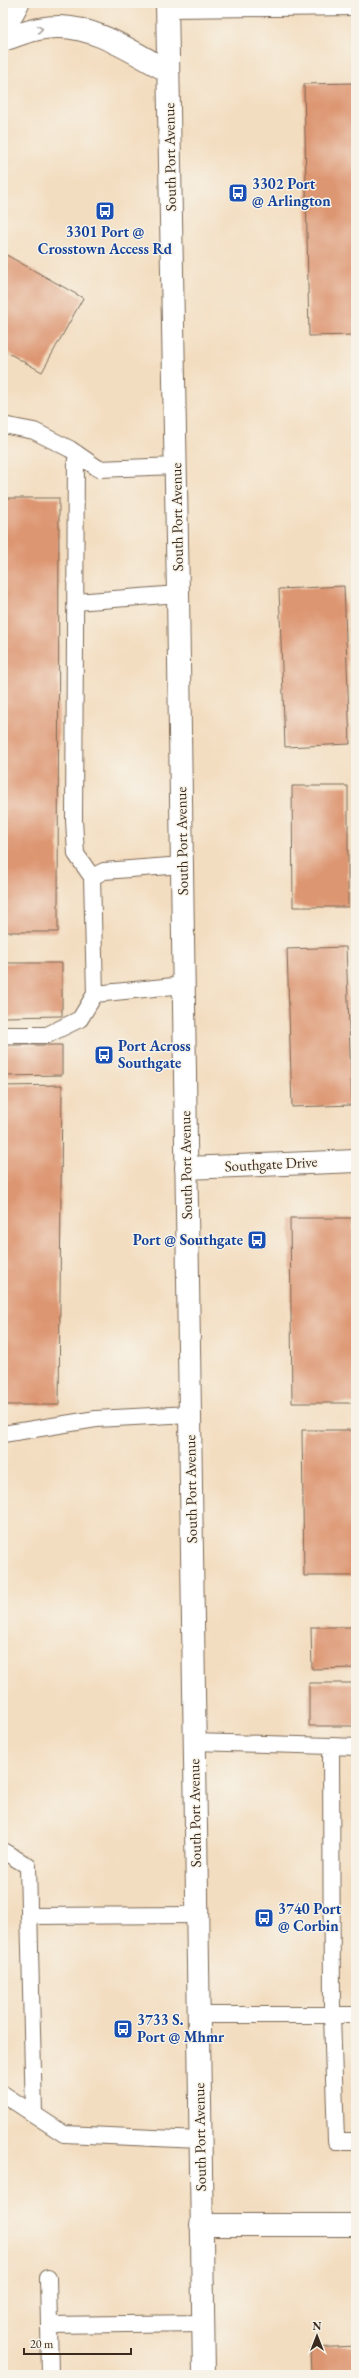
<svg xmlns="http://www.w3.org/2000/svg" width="359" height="2378" font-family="'EB Garamond',serif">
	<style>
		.building { fill: #dd9672 }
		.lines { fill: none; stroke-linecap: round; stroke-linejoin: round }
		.lane-casing { stroke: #7b6957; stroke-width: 18 }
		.street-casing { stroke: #7b6957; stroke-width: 24 }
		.secondary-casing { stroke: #7b6957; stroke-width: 24 }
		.lane { stroke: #fff; stroke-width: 16 }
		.street { stroke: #fff; stroke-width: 22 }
		.secondary { stroke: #fff; stroke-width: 22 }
		.oneway { stroke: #a79f9a }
		.labels { text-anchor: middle; stroke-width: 3; stroke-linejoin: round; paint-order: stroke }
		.street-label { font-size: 15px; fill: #3b2a1e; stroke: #f7f3e8 }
		.transit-label { font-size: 15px; font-weight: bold; fill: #164399; stroke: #f7f3e8; text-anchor: start }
	</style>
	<rect width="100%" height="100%" fill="#f7f3e8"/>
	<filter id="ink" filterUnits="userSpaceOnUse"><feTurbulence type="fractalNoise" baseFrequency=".025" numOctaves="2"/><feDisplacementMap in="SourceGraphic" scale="8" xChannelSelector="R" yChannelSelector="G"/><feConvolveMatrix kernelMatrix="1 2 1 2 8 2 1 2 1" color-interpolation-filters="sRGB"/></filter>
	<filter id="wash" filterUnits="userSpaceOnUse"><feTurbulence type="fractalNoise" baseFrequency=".012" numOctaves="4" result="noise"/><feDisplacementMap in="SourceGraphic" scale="16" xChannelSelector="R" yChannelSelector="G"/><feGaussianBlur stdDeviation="0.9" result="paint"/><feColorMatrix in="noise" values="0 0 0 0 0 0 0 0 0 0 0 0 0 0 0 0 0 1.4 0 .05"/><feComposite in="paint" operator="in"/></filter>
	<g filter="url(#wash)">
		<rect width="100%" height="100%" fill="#f3ddc0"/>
		<g id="blocks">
			<!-- building -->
			<path class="building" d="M356 83V335L309 336 304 84Z
				M3 253 83 298 42 372 3 350Z
				M3 498H59L58 932H3Z
				M344 586 350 744 285 747 279 589Z
				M292 786H348V907H293Z
				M346 947 352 1105 292 1107 287 949Z
				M3 963H62V1016L3 1017Z
				M3 1045H62V1075L3 1076Z
				M62 1085 59 1405H3V1086Z
				M290 1218H353L355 1403H292Z
				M302 1430H354L355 1576H304Z
				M311 1627H356V1668L312 1669Z
				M309 1683H356V1726H309Z
				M356 2346V2375H311L310 2348Z"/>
		</g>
	</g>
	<g filter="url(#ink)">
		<use href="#blocks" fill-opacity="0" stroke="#7b6957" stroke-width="1"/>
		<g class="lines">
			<defs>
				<path id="lane" d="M3 425 34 431 70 449 99 469 176 466
					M76 453 74 820 76 854 92 877
					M76 602 178 594
					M95 994 92 877 104 871 182 865
					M3 1035H47L80 1019 95 994 184 985
					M3 1434 96 1419 190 1414
					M194 1742 331 1746 332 2015H198
					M331 1746 356 1747
					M3 1851 28 1866 34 2114
					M29 1916 197 1915
					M356 2015H332L336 2141H356
					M3 2094 64 2134 200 2140
					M48 2278 49 2325
					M50 2375 49 2325 203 2323"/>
				<path id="street" d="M167 6 356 4
					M186 1168 356 1161
					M201 2225H356"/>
				<path id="secondary" d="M167 3 178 594 204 2375
					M3 31 18 3
					M3 40C21 34 38 27 57 27 96 26 135 54 168 71"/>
			</defs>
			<!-- lane casing -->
			<use href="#lane" class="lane-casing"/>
			<!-- street casing -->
			<use href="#street" class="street-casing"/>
			<!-- secondary casing -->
			<use href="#secondary" class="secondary-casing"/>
			<!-- lane -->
			<use href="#lane" class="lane"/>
			<!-- street -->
			<use href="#street" class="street"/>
			<!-- secondary -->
			<use href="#secondary" class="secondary"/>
		</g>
		<!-- one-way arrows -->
		<defs><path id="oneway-chevron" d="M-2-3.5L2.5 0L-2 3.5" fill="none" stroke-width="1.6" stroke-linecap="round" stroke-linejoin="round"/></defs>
		<use class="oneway" href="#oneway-chevron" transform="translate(40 29) rotate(-8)"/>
	</g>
	<!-- icons -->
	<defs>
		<symbol id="bus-square" viewBox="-11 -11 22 22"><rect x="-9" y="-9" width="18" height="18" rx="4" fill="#1a4fb4" stroke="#f7f3e8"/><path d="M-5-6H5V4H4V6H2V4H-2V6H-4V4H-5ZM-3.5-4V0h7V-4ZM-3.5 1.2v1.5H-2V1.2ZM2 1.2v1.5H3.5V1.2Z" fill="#fff"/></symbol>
	</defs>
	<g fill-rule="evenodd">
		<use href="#bus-square" x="227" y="182" width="22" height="22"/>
		<use href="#bus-square" x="94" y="200" width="22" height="22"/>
		<use href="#bus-square" x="93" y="1044" width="22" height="22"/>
		<use href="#bus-square" x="246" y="1229" width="22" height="22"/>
		<use href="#bus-square" x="253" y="1907" width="22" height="22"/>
		<use href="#bus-square" x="112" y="2018" width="22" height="22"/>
	</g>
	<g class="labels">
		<!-- street labels -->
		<g class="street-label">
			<text transform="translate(170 157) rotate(-91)" y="5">South Port Avenue</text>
			<text transform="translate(177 517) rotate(-91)" y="5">South Port Avenue</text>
			<text transform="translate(182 841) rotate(-91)" y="5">South Port Avenue</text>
			<text transform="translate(271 1164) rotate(-3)" y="5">Southgate Drive</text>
			<text transform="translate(186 1165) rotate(-91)" y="5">South Port Avenue</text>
			<text transform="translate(191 1489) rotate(-91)" y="5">South Port Avenue</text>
			<text transform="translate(195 1813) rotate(-91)" y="5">South Port Avenue</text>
			<text transform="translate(200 2137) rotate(-91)" y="5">South Port Avenue</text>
		</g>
		<!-- transit labels -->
		<g class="transit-label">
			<text x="252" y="189">3302 Port<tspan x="252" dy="17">@ Arlington</tspan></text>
			<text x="105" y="237" text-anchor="middle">3301 Port @<tspan x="105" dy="17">Crosstown Access Rd</tspan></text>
			<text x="118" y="1051">Port Across<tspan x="118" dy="17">Southgate</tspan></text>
			<text x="243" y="1245" text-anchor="end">Port @ Southgate</text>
			<text x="278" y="1914">3740 Port<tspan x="278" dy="17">@ Corbin</tspan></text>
			<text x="137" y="2025">3733 S.<tspan x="137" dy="17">Port @ Mhmr</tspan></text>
		</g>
	</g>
	<!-- margin -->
	<rect width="359" height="2378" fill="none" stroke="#f7f3e8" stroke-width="16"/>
	<!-- north arrow -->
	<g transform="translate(317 2336)" stroke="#f7f3e8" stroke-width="3" paint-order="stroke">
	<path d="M0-3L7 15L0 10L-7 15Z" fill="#3b2a1e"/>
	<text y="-6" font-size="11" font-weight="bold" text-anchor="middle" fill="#3b2a1e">N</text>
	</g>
	<!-- scale -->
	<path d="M24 2348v6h107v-6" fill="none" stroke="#3b2a1e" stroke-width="2"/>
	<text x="30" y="2348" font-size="12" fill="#3b2a1e" stroke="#f7f3e8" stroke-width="3" paint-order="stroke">20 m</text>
</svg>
